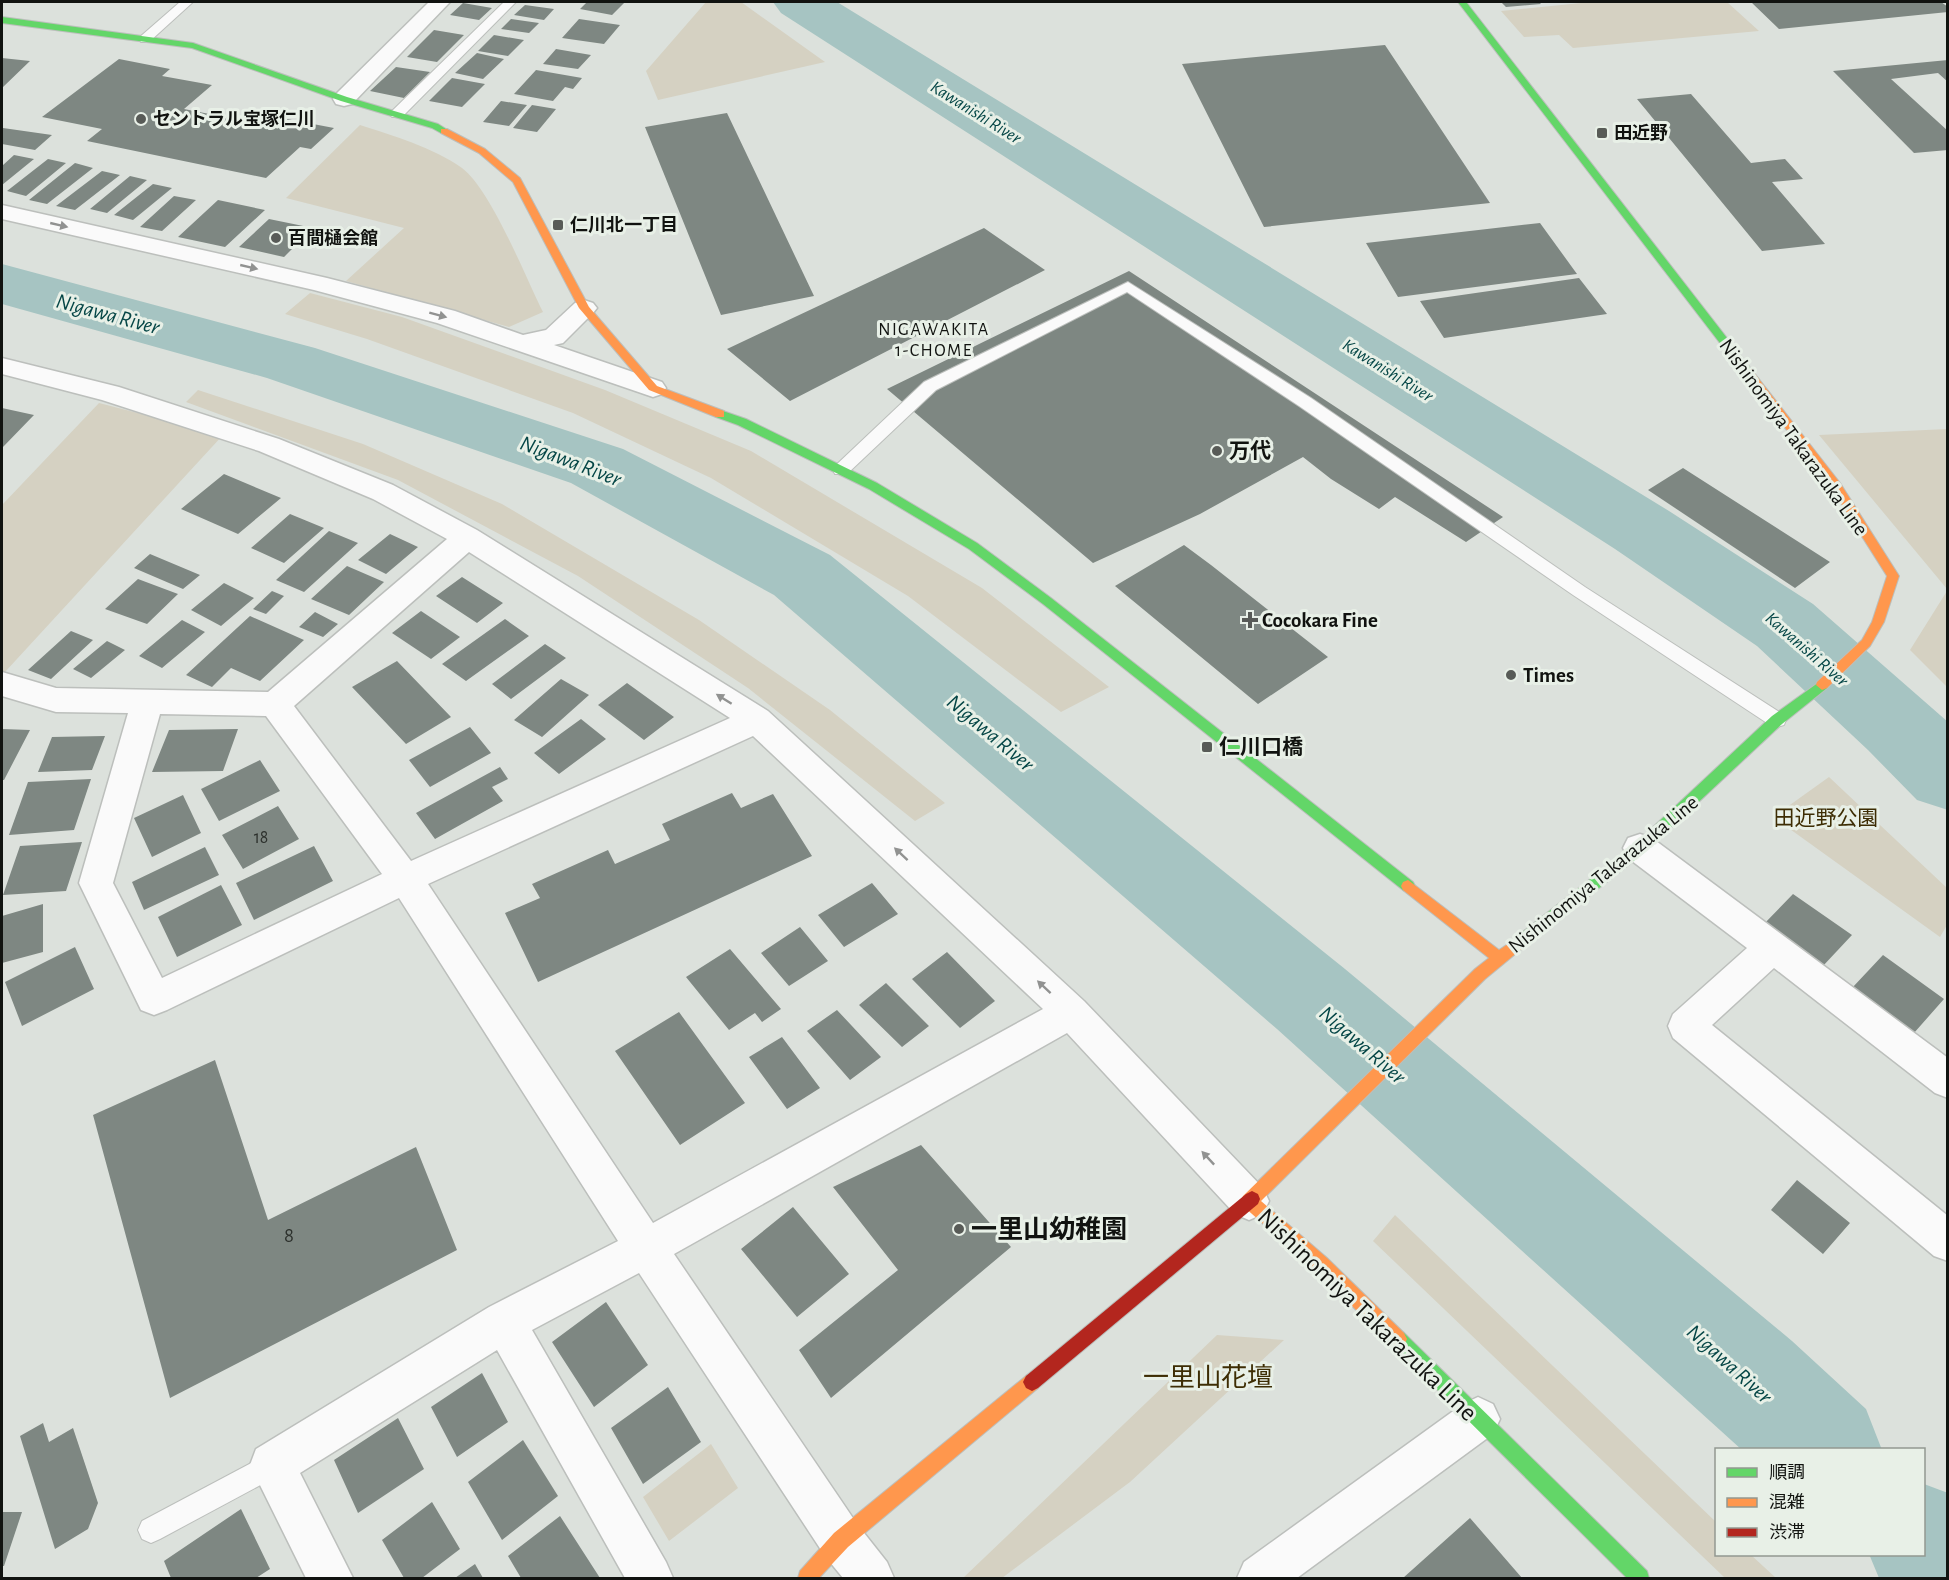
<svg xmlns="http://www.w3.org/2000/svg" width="1949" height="1580" font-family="'Alegreya Sans','Noto Sans JP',sans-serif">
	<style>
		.green { fill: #d5d1c2 }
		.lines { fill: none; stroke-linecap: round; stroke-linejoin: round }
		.river { fill: #a6c4c2; fill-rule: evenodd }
		.building { fill: #7e8782 }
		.lane-casing { stroke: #bcbfbc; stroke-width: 2 }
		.street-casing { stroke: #bcbfbc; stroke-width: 3 }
		.fast-casing { stroke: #bcbfbc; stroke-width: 2 }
		.slow-casing { stroke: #bcbfbc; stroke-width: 2 }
		.jam-casing { stroke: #bcbfbc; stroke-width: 2 }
		.lane { fill: #fafafa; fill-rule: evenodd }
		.street { fill: #fafafa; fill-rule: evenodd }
		.fast { fill: #63d668; fill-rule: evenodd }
		.slow { fill: #ff974d; fill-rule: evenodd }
		.jam { fill: #b3261e; fill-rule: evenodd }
		.oneway { fill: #919291 }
		.poi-dot { fill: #585b57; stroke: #e8f0e7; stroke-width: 2 }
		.labels { text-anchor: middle; stroke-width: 6; stroke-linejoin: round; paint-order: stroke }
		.far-water-label { font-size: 18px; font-style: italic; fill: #054646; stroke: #e8f0e7 }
		.far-poi-label { font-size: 18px; font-weight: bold; fill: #111310; stroke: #e8f0e7; text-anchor: start }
		.far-neighbourhood-label { font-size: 18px; letter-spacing: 1.5px; fill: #111310; stroke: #e8f0e7 }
		.number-label { font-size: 18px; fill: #2c302c }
		.street-label { font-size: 21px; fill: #111310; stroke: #e8f0e7 }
		.poi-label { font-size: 21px; font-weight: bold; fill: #111310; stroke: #e8f0e7; text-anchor: start }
		.park-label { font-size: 21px; fill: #3d2d04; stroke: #e8f0e7 }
		.near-number-label { font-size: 21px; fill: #2c302c }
		.water-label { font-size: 22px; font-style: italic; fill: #054646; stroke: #e8f0e7 }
		.near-poi-label { font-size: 26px; font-weight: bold; fill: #111310; stroke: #e8f0e7; text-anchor: start }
		.near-street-label { font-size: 26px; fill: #111310; stroke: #e8f0e7 }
		.near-park-label { font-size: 26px; fill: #3d2d04; stroke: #e8f0e7 }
	</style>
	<rect width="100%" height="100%" fill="#dce1dc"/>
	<!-- green -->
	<path class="green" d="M706 2H741L825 62 658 100 646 71Z
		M1591 2H1727L1759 31 1573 48 1559 35 1524 37 1501 11Z
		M360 125C392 135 434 148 462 168 491 190 525 276 543 312L509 327 346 281 404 228 286 198Z
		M310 293 402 317 605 390 751 451 982 588 1109 687 1061 712 908 596 711 478 573 413 367 339 285 314Z
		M198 390 363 444 502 504 699 620 830 710 945 803 915 821 748 688 578 576 398 480 186 402Z
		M99 403 223 435 5 672 2 671V505Z
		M1947 429H1948L1947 589 1819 435Z
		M1947 591V687L1910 650Z
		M1829 777 1947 888V925L1940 937 1773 817Z
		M1395 1215 1716 1522V1554L1751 1555 1776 1578H1725L1373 1241Z
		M1217 1335 1284 1340 1130 1482 1002 1578H963Z
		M711 1444 738 1488 669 1541 643 1497Z"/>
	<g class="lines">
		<!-- river -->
		<path class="river" d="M773 2H837L1669 511 1813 604 1948 722V810L1917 800 1868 750 1757 646 1615 549 781 13Z
			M2 264 315 348 623 449 830 555 1345 969 1792 1341 1866 1409 1882 1450H1742L1277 1029 774 595 571 483 267 378 2 304Z
			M1924 1484 1948 1493V1578H1879L1869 1554H1924Z"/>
	</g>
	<!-- building -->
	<path class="building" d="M587 2H625L612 15 580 9Z
		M1501 2H1539L1541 4 1506 7Z
		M1751 2H1941L1948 7V12L1779 29Z
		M463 3 492 8 479 20 450 15Z
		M525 5 554 9 544 20 514 15Z
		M511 19 539 23 529 33 501 29Z
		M579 19 620 25 604 44 562 38Z
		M434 30 464 35 437 62 407 57Z
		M494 35 524 40 508 56 478 51Z
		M1385 45 1490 203 1264 227 1182 64Z
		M556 49 591 55 578 69 543 64Z
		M477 53 504 59 483 79 455 73Z
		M2 58 30 61 2 88Z
		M119 59 170 69 162 76 212 85 184 109 240 120 250 112 334 128 311 149 300 147 266 178 87 141 102 129 42 117Z
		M1948 60V82L1938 73 1891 79 1948 131V150L1914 153 1833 71Z
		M396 67 430 72 404 98 370 91Z
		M536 70 582 78 573 89 565 87 553 101 514 94Z
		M452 78 485 84 462 107 429 101Z
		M1691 94 1751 163 1785 159 1803 179 1772 182 1825 244 1762 251 1637 99Z
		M501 101 527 105 509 126 483 122Z
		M532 105 556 109 537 132 513 128Z
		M727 113 814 296 721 315 645 127Z
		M3 128 52 135 35 150 2 144Z
		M14 155 34 159 2 185V166Z
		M48 159 66 163 26 196 7 191Z
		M75 163 93 168 47 204 29 200Z
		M102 171 120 175 75 210 56 206Z
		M130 176 147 180 107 213 90 209Z
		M153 184 172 188 133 220 114 215Z
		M174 196 196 200 162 231 140 227Z
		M218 200 265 210 225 247 178 237Z
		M269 219 313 228 284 257 239 247Z
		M1540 223 1577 274 1398 297 1366 243Z
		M984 228 1045 270 790 401 727 349Z
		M1129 271 1503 517 1466 542 1395 497 1379 509 1331 479 1303 457 1200 514 1093 563 887 389Z
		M1579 278 1607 314 1444 338 1420 301Z
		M2 408 34 415 2 448Z
		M1683 468 1830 562 1795 588 1648 490Z
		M224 474 281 498 238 534 181 509Z
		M290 514 324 528 284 563 251 548Z
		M329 531 358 543 304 592 276 580Z
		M390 534 418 547 386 574 358 560Z
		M1184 545 1211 565 1328 657 1258 704 1115 586Z
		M150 554 200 575 183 589 134 568Z
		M347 566 384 582 349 615 311 599Z
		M462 577 503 603 477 623 436 596Z
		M138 579 178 594 147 624 105 609Z
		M224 583 254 598 221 626 191 610Z
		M272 591 284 596 266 614 253 609Z
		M421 611 460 637 431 659 392 633Z
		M315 612 338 624 323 637 299 627Z
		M250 616 304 640 260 681 231 668 212 687 186 675Z
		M505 619 529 636 466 681 442 664Z
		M182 620 205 632 162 668 139 656Z
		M71 631 93 640 51 679 28 670Z
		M107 641 125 650 91 678 73 669Z
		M545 644 566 658 511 699 492 684Z
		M397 661 451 717 406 744 352 687Z
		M561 679 589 695 542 737 514 720Z
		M627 683 674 717 644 740 598 705Z
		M581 719 606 739 559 774 534 753Z
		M470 727 491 753 430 787 409 760Z
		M2 729 30 730 4 780H2Z
		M238 729 223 771 152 772 169 730Z
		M105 736 92 770 38 772 52 737Z
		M260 760 280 791 219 821 201 789Z
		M500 767 508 779 492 787 503 801 435 839 416 813Z
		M91 779 74 830 9 835 28 782Z
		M732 793 741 808 773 794 812 856 538 982 505 913 540 898 532 884 608 850 615 864 670 840 662 824Z
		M183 795 201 833 152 857 134 818Z
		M278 806 299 839 243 869 222 835Z
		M82 842 66 891 3 895 20 846Z
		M314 846 333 881 254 920 236 883Z
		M205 847 219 875 144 910 132 882Z
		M872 883 898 914 844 947 818 915Z
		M221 885 242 925 177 957 158 917Z
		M1793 894 1852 935 1822 967 1763 925Z
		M43 904V952L2 963V916Z
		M800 927 828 961 789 986 761 953Z
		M75 947 94 989 22 1026 5 982Z
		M730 949 781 1009 762 1022 755 1013 729 1030 686 977Z
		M947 952 995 1001 960 1028 912 979Z
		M1883 955 1944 999 1914 1033 1852 988Z
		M886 983 929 1026 902 1047 859 1005Z
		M837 1010 881 1057 850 1080 807 1031Z
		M679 1012 745 1103 680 1145 615 1051Z
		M782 1037 820 1088 787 1109 749 1057Z
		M215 1060 268 1220 416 1147 457 1250 170 1398 93 1115Z
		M921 1145 1011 1247 831 1398 799 1350 898 1270 833 1187Z
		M1797 1180 1850 1223 1823 1254 1771 1210Z
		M793 1207 849 1274 797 1317 741 1249Z
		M606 1302 648 1365 594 1407 552 1342Z
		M482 1373 508 1422 457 1457 431 1407Z
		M668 1387 701 1442 643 1484 611 1428Z
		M398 1418 424 1469 358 1513 334 1460Z
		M43 1423 49 1442 73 1428 98 1503 88 1529 55 1549 20 1436Z
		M523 1440 558 1496 502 1540 468 1482Z
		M432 1502 460 1549 422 1578H404L382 1540Z
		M241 1509 270 1569 256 1578H171L164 1561Z
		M2 1512H22L4 1566H2Z
		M560 1516 600 1578H521L508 1556Z
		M1470 1518 1522 1578H1403Z
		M475 1564 483 1578H455Z"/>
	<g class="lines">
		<defs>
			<path id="lane" d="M180 2H193L149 42H141L139 39 141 36Z
				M504 2H516L402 117H392L390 114 392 111Z
				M1128 282 1311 398 1585 587 1784 715 1786 720 1784 725 1777 727 1770 725 1573 595 1299 406 1127 292 936 390 847 474H835L833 470 835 466 924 382Z
				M272 1452 281 1456 285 1465 281 1474 160 1539 151 1543 142 1539 138 1530 142 1521Z"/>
			<path id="street" d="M429 2H450L352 104 344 106 336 104 333 99 336 94Z
				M2 205 327 278 455 311 523 335 546 330 575 303 584 300 593 303 597 308 593 313 563 343 554 345 662 382 666 388 662 394 653 397 437 323 314 290 2 219Z
				M2 358 119 387 279 439 393 485 477 530 768 711 1084 1001 1263 1188 1269 1201 1263 1214 1249 1220 1235 1214 1067 1033 674 1254 857 1524 887 1562 894 1578H843L825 1556 639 1273 532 1330 666 1562 673 1578H625L497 1350 300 1473 353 1578H306L250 1465 256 1449 489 1307 618 1241 399 898 167 1010 154 1015 141 1010 79 883 128 713 56 712 2 696V672L56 688 268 692 447 539 373 499 259 451 102 400 2 374ZM469 552 730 718 411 861 294 706ZM160 714 266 716 382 874 162 978 113 883ZM753 736 1043 1009 653 1223 428 884Z
				M1640 834 1652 838 1948 1058V1098L1935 1093 1774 968 1712 1025 1948 1216V1261L1934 1256 1673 1038 1668 1026 1673 1014 1747 948 1628 858 1623 848 1628 838Z
				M1478 1397 1493 1404 1500 1419 1493 1434 1297 1578H1237L1244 1562 1463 1404Z"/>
			<path id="fast" d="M1458 2H1466L1751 369V373H1743Z
				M2 17 193 43 347 97 438 124 449 131 441 133 432 128 341 101 192 48 2 23Z
				M720 410 746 419 877 483 977 543 1051 598 1413 882 1415 886 1413 890 1408 892 1403 890 1043 604 969 549 869 489 738 425 716 417 714 414Z
				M1822 680 1828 685 1827 688 1782 724 1645 852 1525 946 1520 948 1515 946 1513 942 1515 938 1635 844 1772 716Z
				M1398 1330 1404 1333 1647 1571 1649 1578H1627L1392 1345 1389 1339 1392 1333Z"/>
			<path id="slow" d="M441 129H447L485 149 520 178 589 307 657 386 724 411V417H716L649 390 579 308 513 182 479 153 441 133Z
				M1747 368 1751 369 1840 483 1899 576 1884 622 1870 646 1827 688 1822 690 1816 685 1817 682 1862 640 1872 622 1887 576 1832 489 1743 373 1742 371Z
				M1408 880 1499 950 1520 936 1525 938 1527 942 1525 946 1485 979 1261 1201 1327 1258 1404 1333 1407 1339 1404 1345 1398 1348 1392 1345 1315 1270 1243 1206 1241 1201 1243 1196 1475 969 1489 958 1403 890 1401 886 1403 882Z
				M1032 1373 1038 1376 1041 1382 1038 1388 848 1547 819 1578H798L800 1571 834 1533 1026 1376Z"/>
			<path id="jam" d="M1252 1191 1258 1194 1260 1199 1258 1204 1038 1388 1032 1391 1026 1388 1023 1382 1026 1376 1246 1194Z"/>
		</defs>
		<!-- lane casing -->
		<use href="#lane" class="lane-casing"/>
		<!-- street casing -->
		<use href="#street" class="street-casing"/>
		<!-- fast casing -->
		<use href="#fast" class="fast-casing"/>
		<!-- slow casing -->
		<use href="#slow" class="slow-casing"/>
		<!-- jam casing -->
		<use href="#jam" class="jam-casing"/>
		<!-- lane -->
		<use href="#lane" class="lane"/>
		<!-- street -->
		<use href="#street" class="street"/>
		<!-- fast -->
		<use href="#fast" class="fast"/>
		<!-- slow -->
		<use href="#slow" class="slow"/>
		<!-- jam -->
		<use href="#jam" class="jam"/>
	</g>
	<!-- one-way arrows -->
	<defs><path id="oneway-solid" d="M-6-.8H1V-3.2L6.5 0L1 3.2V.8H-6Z" transform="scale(1.5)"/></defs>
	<g class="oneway">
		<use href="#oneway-solid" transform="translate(59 225) rotate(13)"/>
		<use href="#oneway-solid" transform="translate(249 267) rotate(13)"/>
		<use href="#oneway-solid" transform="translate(438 315) rotate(15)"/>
		<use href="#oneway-solid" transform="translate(724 699) rotate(-148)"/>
		<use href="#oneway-solid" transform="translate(901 854) rotate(-137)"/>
		<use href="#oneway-solid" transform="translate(1044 987) rotate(-137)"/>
		<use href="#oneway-solid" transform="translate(1208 1158) rotate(-133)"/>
	</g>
	<!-- markers -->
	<g class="poi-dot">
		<circle cx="141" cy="119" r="6"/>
		<rect x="1596" y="127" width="12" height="12" rx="3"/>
		<rect x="552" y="219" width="12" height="12" rx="3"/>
		<circle cx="276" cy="238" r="6"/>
		<circle cx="1217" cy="451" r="6"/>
		<path d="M1247 611h6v6h6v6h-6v6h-6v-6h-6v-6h6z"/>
		<circle cx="1511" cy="675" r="6"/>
		<rect x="1201" y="741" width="12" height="12" rx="3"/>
		<circle cx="959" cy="1229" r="6"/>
	</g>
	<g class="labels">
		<!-- far-water labels -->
		<g class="far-water-label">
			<text transform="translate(976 112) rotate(32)" y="6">Kawanishi River</text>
			<text transform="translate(1388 370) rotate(32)" y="6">Kawanishi River</text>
			<text transform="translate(1807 649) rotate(41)" y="6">Kawanishi River</text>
		</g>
		<!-- far-poi labels -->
		<g class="far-poi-label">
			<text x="153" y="125">セントラル宝塚仁川</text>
			<text x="1614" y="139">田近野</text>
			<text x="570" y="231">仁川北一丁目</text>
			<text x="288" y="244">百間樋会館</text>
		</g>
		<!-- far-neighbourhood labels -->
		<g class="far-neighbourhood-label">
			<text x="934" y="335">NIGAWAKITA<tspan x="934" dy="21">1-CHOME</tspan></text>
		</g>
		<!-- number labels -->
		<g class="number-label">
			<text x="261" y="843">18</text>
		</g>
		<!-- street labels -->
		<g class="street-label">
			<text transform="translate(1794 437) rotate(54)" y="7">Nishinomiya Takarazuka Line</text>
			<text transform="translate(1603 874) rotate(-39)" y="7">Nishinomiya Takarazuka Line</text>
		</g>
		<!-- poi labels -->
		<g class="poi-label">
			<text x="1229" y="458">万代</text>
			<text x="1262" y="627">Cocokara Fine</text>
			<text x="1523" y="682">Times</text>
			<text x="1219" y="754">仁川口橋</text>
		</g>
		<!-- park labels -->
		<g class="park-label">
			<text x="1826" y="825">田近野公園</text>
		</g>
		<!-- near-number labels -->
		<g class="near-number-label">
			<text x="289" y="1242">8</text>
		</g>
		<!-- water labels -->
		<g class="water-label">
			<text transform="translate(108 313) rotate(15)" y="8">Nigawa River</text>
			<text transform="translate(571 460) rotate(21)" y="8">Nigawa River</text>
			<text transform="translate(991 732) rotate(40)" y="8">Nigawa River</text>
			<text transform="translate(1363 1044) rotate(41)" y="8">Nigawa River</text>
			<text transform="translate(1730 1363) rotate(42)" y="8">Nigawa River</text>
		</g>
		<!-- near-poi labels -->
		<g class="near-poi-label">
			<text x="971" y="1238">一里山幼稚園</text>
		</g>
		<!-- near-street labels -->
		<g class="near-street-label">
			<text transform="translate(1368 1314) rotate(44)" y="9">Nishinomiya Takarazuka Line</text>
		</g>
		<!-- near-park labels -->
		<g class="near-park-label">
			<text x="1208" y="1386">一里山花壇</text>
		</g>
	</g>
	<!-- border -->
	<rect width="1949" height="1580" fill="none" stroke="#111310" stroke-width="6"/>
	<!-- legend -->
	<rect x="1715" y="1448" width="210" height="108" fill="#e8f0e7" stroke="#929891" stroke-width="1.5"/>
	<rect x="1727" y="1468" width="30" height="9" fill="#63d668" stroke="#929891" stroke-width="1.5"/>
	<text x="1769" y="1478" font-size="18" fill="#111310">順調</text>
	<rect x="1727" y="1498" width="30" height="9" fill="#ff974d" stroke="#929891" stroke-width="1.5"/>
	<text x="1769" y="1508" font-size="18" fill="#111310">混雑</text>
	<rect x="1727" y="1528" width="30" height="9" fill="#b3261e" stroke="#929891" stroke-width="1.5"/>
	<text x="1769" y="1538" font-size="18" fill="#111310">渋滞</text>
</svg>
